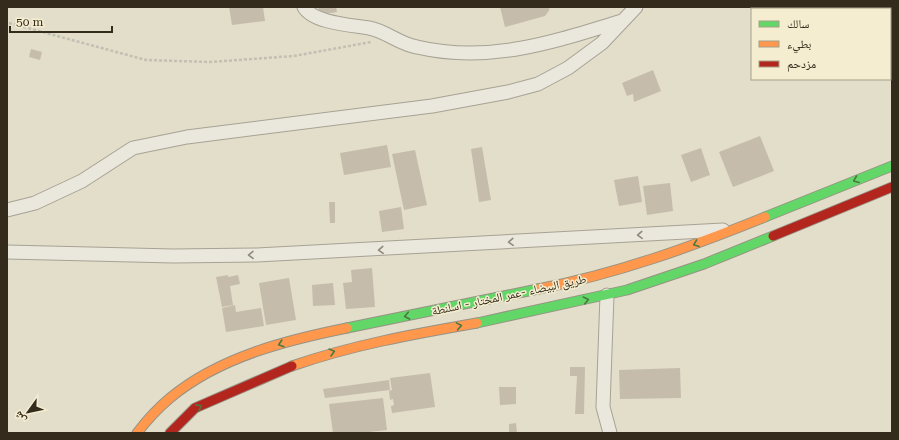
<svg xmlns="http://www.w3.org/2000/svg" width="899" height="440" font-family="'Roboto Serif','Noto Naskh Arabic',serif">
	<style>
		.building { fill: #c6bcab }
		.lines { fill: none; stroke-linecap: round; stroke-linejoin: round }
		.street-casing { stroke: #a7a294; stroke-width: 15 }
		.fast-casing { stroke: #979284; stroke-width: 11 }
		.slow-casing { stroke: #979284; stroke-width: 11 }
		.jam-casing { stroke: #979284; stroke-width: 11 }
		.path { stroke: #c3bfb3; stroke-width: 2.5; stroke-dasharray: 3 2; stroke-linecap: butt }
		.street { stroke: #eae7dc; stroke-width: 13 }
		.fast { stroke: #63d668; stroke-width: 9 }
		.slow { stroke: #ff974d; stroke-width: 9 }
		.jam { stroke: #b3261e; stroke-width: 9 }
		.oneway { stroke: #4a783f }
		.oneway2 { stroke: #90897c }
		.labels { text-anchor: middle; stroke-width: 3; stroke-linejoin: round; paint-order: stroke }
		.street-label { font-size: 12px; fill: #352b1d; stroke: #f4edd0 }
	</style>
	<rect width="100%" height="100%" fill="#e2deca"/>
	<!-- building -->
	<path class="building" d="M229 7H263L265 21 232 25Z
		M318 7H336L337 12 320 15Z
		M500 7H546L550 9 545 16 505 27Z
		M31 49 42 52 40 60 29 57Z
		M653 70 661 91 634 102 633 94 627 96 622 83Z
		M760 136 774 171 733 187 719 152Z
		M387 145 391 167 344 175 340 153Z
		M482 147 491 200 479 202 471 149Z
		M701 148 710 175 691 182 681 155Z
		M415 150 427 205 404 210 392 154Z
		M638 176 642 202 619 206 614 180Z
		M670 183 673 211 647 215 643 186Z
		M329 202H335V223H330Z
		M401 207 404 229 382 232 379 211Z
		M372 268 375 307 346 309 343 283 352 282 351 270Z
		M228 275V277L238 275 240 284 230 286 233 305 222 307 216 277Z
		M289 278 296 320 266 325 259 283Z
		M333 283 335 305 313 306 312 285Z
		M235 305 236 312 261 308 264 326 226 332 222 308Z
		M570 367H585L584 414H575L577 376H570Z
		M680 368 681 398 620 399 619 370Z
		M430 373 435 407 392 413 391 406 394 405 393 399 390 400 389 391 392 390 390 378Z
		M389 380 390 390 325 398 323 389Z
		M499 387H516V404L500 405Z
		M383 398 387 430 360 433H333L329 404Z
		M516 423 517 433H509V424Z"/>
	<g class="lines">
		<defs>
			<path id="street" d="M304 7C313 23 352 25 369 28 386 31 399 44 417 47 489 64 553 42 622 21
				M7 210 35 203 82 181 133 148 187 137 432 106 508 92 538 84 568 68 602 43 636 7
				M7 252 173 256 257 255 723 230
				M607 295 603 407 610 433"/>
			<path id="fast" d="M765 217 892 166
				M477 323 627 290 704 264 773 236
				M347 328 538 289"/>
			<path id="slow" d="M538 289C616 274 691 247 765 217
				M292 366C352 345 414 334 477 323
				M137 433C147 420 158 408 170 398 219 357 287 340 347 328"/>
			<path id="jam" d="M773 236 892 187
				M170 433 195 408 292 366"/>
		</defs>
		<!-- street casing -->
		<use href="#street" class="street-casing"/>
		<!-- fast casing -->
		<use href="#fast" class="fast-casing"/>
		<!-- slow casing -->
		<use href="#slow" class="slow-casing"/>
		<!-- jam casing -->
		<use href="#jam" class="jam-casing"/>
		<!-- path -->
		<path class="path" d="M9 23 146 60 210 62 294 56 371 42"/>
		<!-- street -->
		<use href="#street" class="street"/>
		<!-- fast -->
		<use href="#fast" class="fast"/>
		<!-- slow -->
		<use href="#slow" class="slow"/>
		<!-- jam -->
		<use href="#jam" class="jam"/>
	</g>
	<!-- one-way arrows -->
	<defs><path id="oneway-chevron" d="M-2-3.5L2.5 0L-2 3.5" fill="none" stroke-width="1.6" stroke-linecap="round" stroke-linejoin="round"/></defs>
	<g class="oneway">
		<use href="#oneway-chevron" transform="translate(856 180) rotate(158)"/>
		<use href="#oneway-chevron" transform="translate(696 244) rotate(160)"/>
		<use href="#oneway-chevron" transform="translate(586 300) rotate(-13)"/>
		<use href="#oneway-chevron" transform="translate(407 316) rotate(169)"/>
		<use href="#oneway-chevron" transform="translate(459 326) rotate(-10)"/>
		<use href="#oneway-chevron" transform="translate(281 344) rotate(163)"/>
		<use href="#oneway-chevron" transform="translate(332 352) rotate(-15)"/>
		<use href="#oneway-chevron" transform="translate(199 407) rotate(-28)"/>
	</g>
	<g class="oneway2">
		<use href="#oneway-chevron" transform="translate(640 235) rotate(177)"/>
		<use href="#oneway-chevron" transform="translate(511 242) rotate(177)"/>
		<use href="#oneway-chevron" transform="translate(381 250) rotate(177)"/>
		<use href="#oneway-chevron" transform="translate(251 255) rotate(179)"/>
	</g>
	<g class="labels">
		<!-- street labels -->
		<g class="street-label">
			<text transform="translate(509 295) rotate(-12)" y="4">طريق البيضاء -عمر المختار - اسلنطة</text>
		</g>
	</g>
	<!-- border -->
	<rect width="899" height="440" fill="none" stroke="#352b1d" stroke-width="16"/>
	<!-- legend -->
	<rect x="751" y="8" width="140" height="72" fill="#f4edd0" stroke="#a89f88"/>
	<rect x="759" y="21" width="20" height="6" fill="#63d668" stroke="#a89f88"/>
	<text x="787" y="28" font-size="12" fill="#352b1d">سالك</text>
	<rect x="759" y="41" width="20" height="6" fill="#ff974d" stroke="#a89f88"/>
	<text x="787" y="48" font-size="12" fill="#352b1d">بطيء</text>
	<rect x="759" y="61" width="20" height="6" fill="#b3261e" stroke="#a89f88"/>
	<text x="787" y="68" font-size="12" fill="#352b1d">مزدحم</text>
	<!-- north arrow -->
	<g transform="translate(28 412) rotate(237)" stroke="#f4edd0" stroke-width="3" paint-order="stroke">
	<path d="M0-3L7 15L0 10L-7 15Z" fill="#352b1d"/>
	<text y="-6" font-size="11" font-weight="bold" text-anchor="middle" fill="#352b1d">ش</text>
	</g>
	<!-- scale -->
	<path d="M10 26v6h102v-6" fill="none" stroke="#352b1d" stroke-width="2"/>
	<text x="16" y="26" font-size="12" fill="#352b1d" stroke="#f4edd0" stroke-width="3" paint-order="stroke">50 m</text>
</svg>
